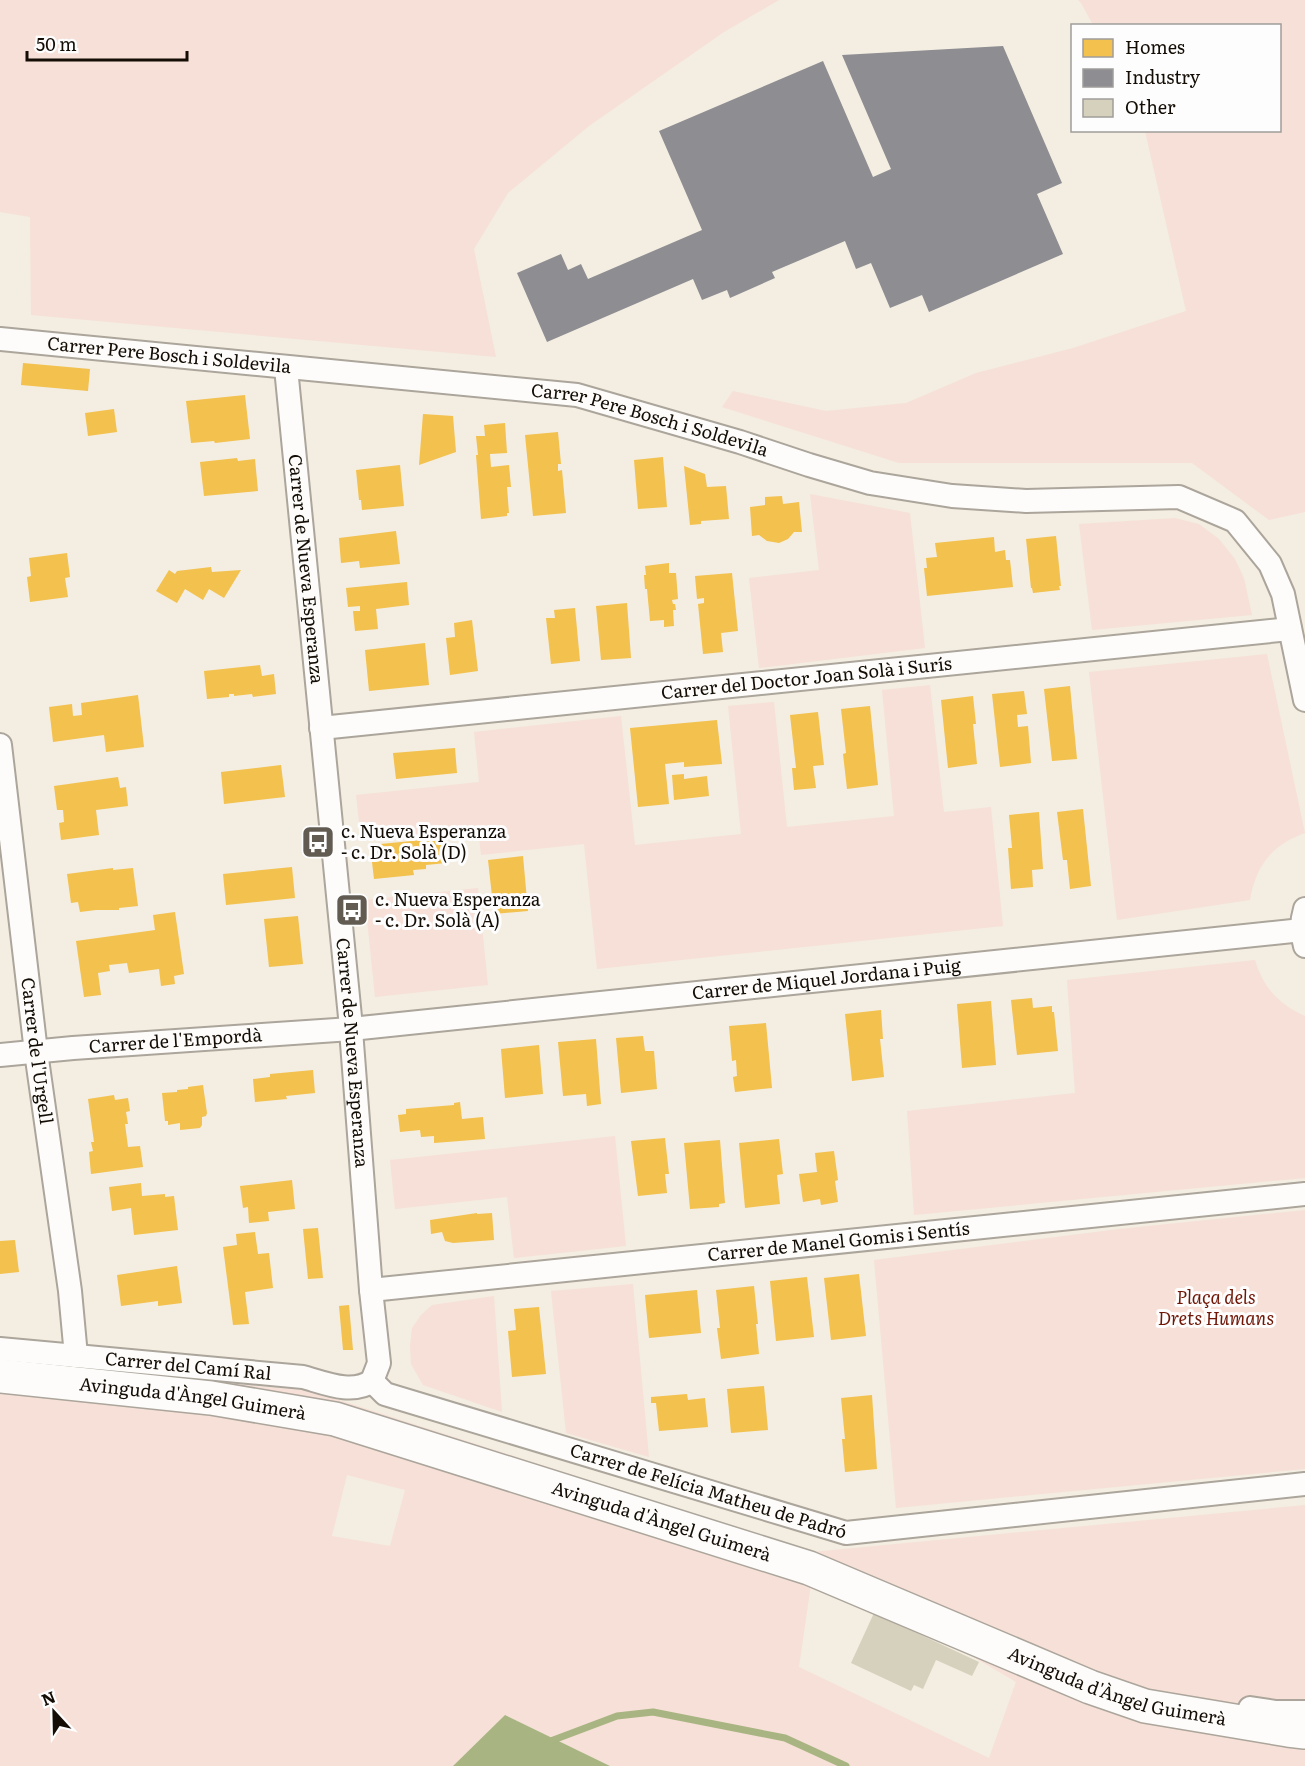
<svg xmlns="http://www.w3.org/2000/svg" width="1305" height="1766" font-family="Literata,serif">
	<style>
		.green { fill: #f6e0d7; fill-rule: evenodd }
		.water { fill: #a8b481 }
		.homes { fill: #f2c14e }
		.industry { fill: #8d8d92 }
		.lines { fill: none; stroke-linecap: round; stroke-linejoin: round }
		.stream { stroke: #a8b481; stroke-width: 7 }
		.building { fill: #d6d1bd }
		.street-casing { stroke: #aba59b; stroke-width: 26 }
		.secondary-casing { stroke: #aba59b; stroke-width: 36 }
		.street { stroke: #fdfcfa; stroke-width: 22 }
		.secondary { stroke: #fdfcfa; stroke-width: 33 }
		.labels { text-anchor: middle; stroke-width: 6; stroke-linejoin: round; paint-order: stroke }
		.street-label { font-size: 18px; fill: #130d05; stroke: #fdfdfd }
		.poi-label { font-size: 18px; fill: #130d05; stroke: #fdfdfd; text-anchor: start }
		.park-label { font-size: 18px; font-style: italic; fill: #6f1607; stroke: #fdfdfd }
	</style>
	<rect width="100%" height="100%" fill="#f4ede1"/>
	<!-- green -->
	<path class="green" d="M0 0H779L724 32 589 126 508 193 474 249 496 357 31 315 30 217 0 212Z
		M1078 0H1305V512L1269 520 1192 463H899L722 407 733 391 826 411 906 403 976 373 1073 348 1186 311 1145 131 1280 130V26L1093 25 1081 3Z
		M810 494 910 513 925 648 759 668 749 578 819 570Z
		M1175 518 1199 524 1219 539 1235 559 1244 578 1252 615 1092 630 1079 524Z
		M1267 654 1305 833C1272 845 1256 865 1250 900L1117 920 1089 672Z
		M930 685 944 812 991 807 1003 926 597 969 584 844 481 855 478 828 361 840 356 795 479 782 474 732 621 716 635 845 741 834 728 706 774 702 787 827 894 816 882 690Z
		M478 888 488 985 375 997 365 900Z
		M1255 960C1263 987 1279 1005 1305 1016V1178L914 1215 907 1111 1075 1093 1067 980Z
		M615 1136 626 1246 514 1258 507 1197 395 1209 390 1160Z
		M1305 1210V1469L896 1508 874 1260 1119 1229Z
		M633 1284 649 1457 566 1433 551 1291Z
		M494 1296 502 1412 423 1385 411 1364 410 1346 412 1328 421 1315 432 1305Z
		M0 1362 311 1391 812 1552 1305 1505V1766H610L505 1715 453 1766H0ZM347 1475 405 1490 390 1546 332 1536ZM811 1584 938 1636 1016 1682 989 1758 799 1667Z"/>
	<!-- water -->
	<path class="water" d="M505 1715 610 1766H453Z"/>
	<!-- homes -->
	<path class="homes" d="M23 363 90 369 88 391 21 385Z
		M245 395 250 439 215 443 214 441 191 443 186 401Z
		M114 409 117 432 88 436 85 413Z
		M423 414 453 416 456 452 419 465Z
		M505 423 507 453 490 454 491 467 509 465 511 487H507L509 513H507V516L481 519 476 455H478L476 436H485L484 425Z
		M558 432 561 464H558V471L562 470 566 513 533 516 525 435Z
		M663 457 667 507 638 509 634 460Z
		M237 458 238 461 255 459 258 491 204 496 200 462Z
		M400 465 404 506 362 510 361 500H359L356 470Z
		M684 466 705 474 707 487 726 486 729 519 701 521V524L690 525Z
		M782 496 783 504 799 502 802 532H794L788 539 779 543 767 541 759 535 752 536 750 507 765 505V497Z
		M396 531 400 564 360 568 359 561 341 563 339 538Z
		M1056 536 1061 586H1059L1060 590 1033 593 1032 588H1031L1026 539Z
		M994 537 995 552 1005 550 1006 560H1010L1013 587 927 596 924 568H927L926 558 937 557 935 543Z
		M67 553 70 577 65 578 68 597 30 602 27 577 31 576 29 558Z
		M669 563V573H676L678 599 672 600 673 604H675L676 610H673L674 626 664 627V620L650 621 647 589H645L644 575H646L645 566Z
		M211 567 212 572 241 570 224 598 209 589 203 600 185 589 177 603 156 591 169 570 175 574 177 571Z
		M732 573 738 631 721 633 723 652 703 654 698 604 704 603V598L697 599 695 576Z
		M407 582 409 605 376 609 378 629 355 631 353 611H360V606L348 607 346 588Z
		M627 603 631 658 601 660 596 606Z
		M575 608 580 661 551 664 546 618H555L554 610Z
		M472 620 478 671 450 675 446 638 455 637 454 623Z
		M425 643 429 685 369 691 365 650Z
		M260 665 262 676 274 674 276 694 253 697 252 694 234 696V694H229V697L207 699 204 671Z
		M1070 686 1077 759 1052 761 1044 689Z
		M1024 691 1027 714 1017 715 1018 727 1028 726 1031 763 1000 767 992 694Z
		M138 695 144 747 106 752 104 735 53 742 49 707 72 704 73 716 82 715 81 703Z
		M973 696 976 724H973L977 764 948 768 941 700Z
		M870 706 878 785 847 789 843 754 846 753 841 709Z
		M818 712 824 765 813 766 816 788 794 790 792 768H796L790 715Z
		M717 720 722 764 684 767V762L665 764 669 804 638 807 630 728Z
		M455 748 457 773 396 779 393 753Z
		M281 765 285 797 224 804 221 772Z
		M684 774V779L707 776 709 796 674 800 672 775Z
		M118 777 120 788 126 787 128 806 96 810 99 835 61 840 59 823 64 822 63 810H57L54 786Z
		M1083 809 1091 886 1070 889 1067 860H1063L1057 812Z
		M1039 812 1043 869 1032 870 1033 887 1011 889 1008 848H1012L1009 815Z
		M443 838 446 863 426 865V869L413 870 414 875 374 879 370 845Z
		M523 856 528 911 494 914 488 860Z
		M292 867 295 898 226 905 223 874Z
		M113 868V870L133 868 138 906 119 908V910H96L80 912 78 902 71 903 67 874Z
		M175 912 184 974 174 976 175 984 161 986 159 969 129 973 127 963 109 965 110 971 98 973 101 995 84 997 76 941 155 930 153 915Z
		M298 916 303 964 269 967 264 919Z
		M1032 998 1033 1008 1052 1006V1012H1054L1058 1051 1017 1055 1011 1000Z
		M991 1001 996 1065 962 1068 957 1004Z
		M881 1010 883 1039H880L884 1077 852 1081 845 1014Z
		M766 1023 772 1088 735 1092 733 1077 737 1076 736 1060 732 1061 729 1026Z
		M643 1036 645 1051H654L657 1089 621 1093 616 1038Z
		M596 1039 601 1104 587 1106 586 1094 563 1096 558 1042Z
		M539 1045 543 1094 505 1098 501 1049Z
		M313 1070 315 1093 286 1096 287 1099 255 1102 253 1079 270 1077V1074Z
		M203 1085 207 1113 206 1116 202 1117V1125L200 1128 180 1130V1123L168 1125V1121H165L162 1093 177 1092V1090L188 1089V1087Z
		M114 1095 115 1100 128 1098 130 1111 126 1112 128 1124H125L128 1147 140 1146 143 1167 91 1174 89 1152 93 1151 91 1142H94L88 1099Z
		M460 1102 462 1119 483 1117 485 1139 434 1143V1136L421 1137 420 1130 400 1132 398 1115 406 1114V1109L454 1105V1103Z
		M665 1138 669 1174H665L667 1193 638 1196 631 1141Z
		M779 1139 783 1174 777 1175 780 1204 745 1208 739 1143Z
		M720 1140 725 1203 719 1204V1207L690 1209 684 1143Z
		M834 1151 838 1180 835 1181 838 1202 821 1205 820 1199 803 1202 799 1174 817 1172 815 1153Z
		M292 1180 295 1209 268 1212 269 1221 249 1223 248 1207 243 1208 240 1186Z
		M141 1183 142 1196 165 1194V1197L174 1196 178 1230 134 1235 131 1208 112 1211 109 1187Z
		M477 1213V1214L492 1213 494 1240 453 1243 445 1241 442 1232 431 1234 430 1220Z
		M318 1228 323 1278 308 1279 303 1229Z
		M255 1232 258 1254 269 1253 273 1288 245 1292 249 1324 233 1325 223 1247 237 1245 236 1234Z
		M15 1240 19 1272 0 1274V1241Z
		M177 1266 182 1303 158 1306V1301L121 1306 117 1275Z
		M859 1274 866 1336 831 1340 824 1278Z
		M807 1277 814 1337 776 1341 770 1281Z
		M754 1286 758 1324H756L759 1354 721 1359 717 1328H720L716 1290Z
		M697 1290 701 1333 649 1338 645 1295Z
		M349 1305 353 1350H343L339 1306Z
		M539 1307 546 1374 512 1377 508 1331 516 1330 514 1309Z
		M764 1386 768 1430 731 1433 727 1389Z
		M687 1394 688 1400 705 1398 708 1427 659 1431 656 1403H651V1397Z
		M872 1395 877 1469 845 1472 842 1439H845L841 1398Z"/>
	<!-- industry -->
	<path class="industry" d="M1003 46 1062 183 1037 194 1063 254 929 312 922 295 890 308 871 263 856 269 845 241 772 272 775 278 730 298 727 290 702 300 693 279 547 342 517 273 561 254 568 270 581 264 588 279 702 230 659 131 823 61 873 177 891 169 842 55Z"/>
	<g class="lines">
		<!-- stream -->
		<path class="stream" d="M548 1742 617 1716 653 1712 785 1738 846 1766"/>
	</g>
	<!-- building -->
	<path class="building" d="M874 1613 979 1662 972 1676 936 1660 923 1689 914 1685 911 1691 851 1663Z"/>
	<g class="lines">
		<defs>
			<g id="street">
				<path id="s1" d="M0 339 577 395 740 442 809 465 870 483 952 496 1026 501 1179 497 1235 521 1270 564 1283 594 1305 700"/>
				<path id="s2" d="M286 368 350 1017 371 1290 379 1363 372 1381"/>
				<path id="s3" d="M321 728 1290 629"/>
				<path id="s4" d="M0 745 36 1052 70 1291 76 1356"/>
				<path d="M1305 909C1301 922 1301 933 1305 946"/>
				<path id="s5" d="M0 1055 73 1048 351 1029 1302 930"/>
				<path id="s6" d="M371 1290 1305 1194"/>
				<path id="s7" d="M0 1349 303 1377C325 1383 352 1395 372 1381"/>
				<path id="s8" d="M372 1381 385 1394 846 1533 1305 1484"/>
				<path d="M1250 1708 1276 1712H1305"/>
			</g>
			<g id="secondary">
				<path id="s9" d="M0 1376 211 1398 335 1419 809 1568 1090 1687 1145 1706 1288 1730 1305 1732"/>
			</g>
		</defs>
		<!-- street casing -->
		<use href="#street" class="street-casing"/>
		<!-- secondary casing -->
		<use href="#secondary" class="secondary-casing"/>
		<!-- street -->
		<use href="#street" class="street"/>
		<!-- secondary -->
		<use href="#secondary" class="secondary"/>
	</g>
	<!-- icons -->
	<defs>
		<symbol id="bus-square" viewBox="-11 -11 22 22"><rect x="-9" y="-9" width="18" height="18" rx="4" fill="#625b52" stroke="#fdfdfd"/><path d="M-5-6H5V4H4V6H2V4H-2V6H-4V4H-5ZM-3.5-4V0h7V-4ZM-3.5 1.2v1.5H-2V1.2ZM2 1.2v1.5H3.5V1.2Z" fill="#fff"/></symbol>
	</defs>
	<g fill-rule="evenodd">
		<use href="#bus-square" x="299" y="823" width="38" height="38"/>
		<use href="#bus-square" x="333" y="891" width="38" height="38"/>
	</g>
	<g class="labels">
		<!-- street labels -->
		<g class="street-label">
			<text dy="6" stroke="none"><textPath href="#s1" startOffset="170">Carrer Pere Bosch i Soldevila</textPath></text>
			<text dy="6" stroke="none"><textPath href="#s1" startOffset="656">Carrer Pere Bosch i Soldevila</textPath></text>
			<text dy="6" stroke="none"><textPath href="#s2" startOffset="202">Carrer de Nueva Esperanza</textPath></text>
			<text dy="6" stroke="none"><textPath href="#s3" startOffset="488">Carrer del Doctor Joan Solà i Surís</textPath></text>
			<text dy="6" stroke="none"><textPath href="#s5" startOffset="830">Carrer de Miquel Jordana i Puig</textPath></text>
			<text dy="6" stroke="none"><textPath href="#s5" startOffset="176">Carrer de l'Empordà</textPath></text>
			<text dy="6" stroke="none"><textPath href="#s4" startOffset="308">Carrer de l'Urgell</textPath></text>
			<text dy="6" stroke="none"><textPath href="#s2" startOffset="688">Carrer de Nueva Esperanza</textPath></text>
			<text dy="6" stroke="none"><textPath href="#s6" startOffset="470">Carrer de Manel Gomis i Sentís</textPath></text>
			<text dy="6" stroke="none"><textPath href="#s7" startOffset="189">Carrer del Camí Ral</textPath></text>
			<text dy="6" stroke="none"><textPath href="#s9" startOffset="194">Avinguda d'Àngel Guimerà</textPath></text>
			<text dy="6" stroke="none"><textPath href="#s8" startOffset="356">Carrer de Felícia Matheu de Padró</textPath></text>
			<text dy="6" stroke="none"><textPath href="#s9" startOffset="680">Avinguda d'Àngel Guimerà</textPath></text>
			<text dy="6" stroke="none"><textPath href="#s9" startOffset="1166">Avinguda d'Àngel Guimerà</textPath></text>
		</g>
		<!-- poi labels -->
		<g class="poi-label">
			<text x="341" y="838">c. Nueva Esperanza<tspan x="341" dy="21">- c. Dr. Solà (D)</tspan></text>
			<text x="375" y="906">c. Nueva Esperanza<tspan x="375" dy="21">- c. Dr. Solà (A)</tspan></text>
		</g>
		<!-- park labels -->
		<g class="park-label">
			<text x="1216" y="1304">Plaça dels<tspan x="1216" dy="21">Drets Humans</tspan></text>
		</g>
	</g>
	<!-- legend -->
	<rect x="1071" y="24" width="210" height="108" fill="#fdfdfd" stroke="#9f9d9a" stroke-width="1.5"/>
	<rect x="1083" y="39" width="30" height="18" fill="#f2c14e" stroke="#9f9d9a" stroke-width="1.5"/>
	<text x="1125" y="54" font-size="18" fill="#130d05">Homes</text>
	<rect x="1083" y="69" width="30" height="18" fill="#8d8d92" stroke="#9f9d9a" stroke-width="1.5"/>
	<text x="1125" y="84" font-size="18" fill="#130d05">Industry</text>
	<rect x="1083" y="99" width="30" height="18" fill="#d6d1bd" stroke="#9f9d9a" stroke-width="1.5"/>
	<text x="1125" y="114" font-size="18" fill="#130d05">Other</text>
	<!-- north arrow -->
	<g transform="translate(54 1712) rotate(338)" stroke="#fdfdfd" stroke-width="4.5" paint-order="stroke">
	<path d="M0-4.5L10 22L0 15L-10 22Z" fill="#130d05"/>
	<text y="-9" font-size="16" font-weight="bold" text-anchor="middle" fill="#130d05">N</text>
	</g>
	<!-- scale -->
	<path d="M27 51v9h160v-9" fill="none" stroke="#130d05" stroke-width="3"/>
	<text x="36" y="51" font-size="18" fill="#130d05" stroke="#fdfdfd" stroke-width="4.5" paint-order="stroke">50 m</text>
</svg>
